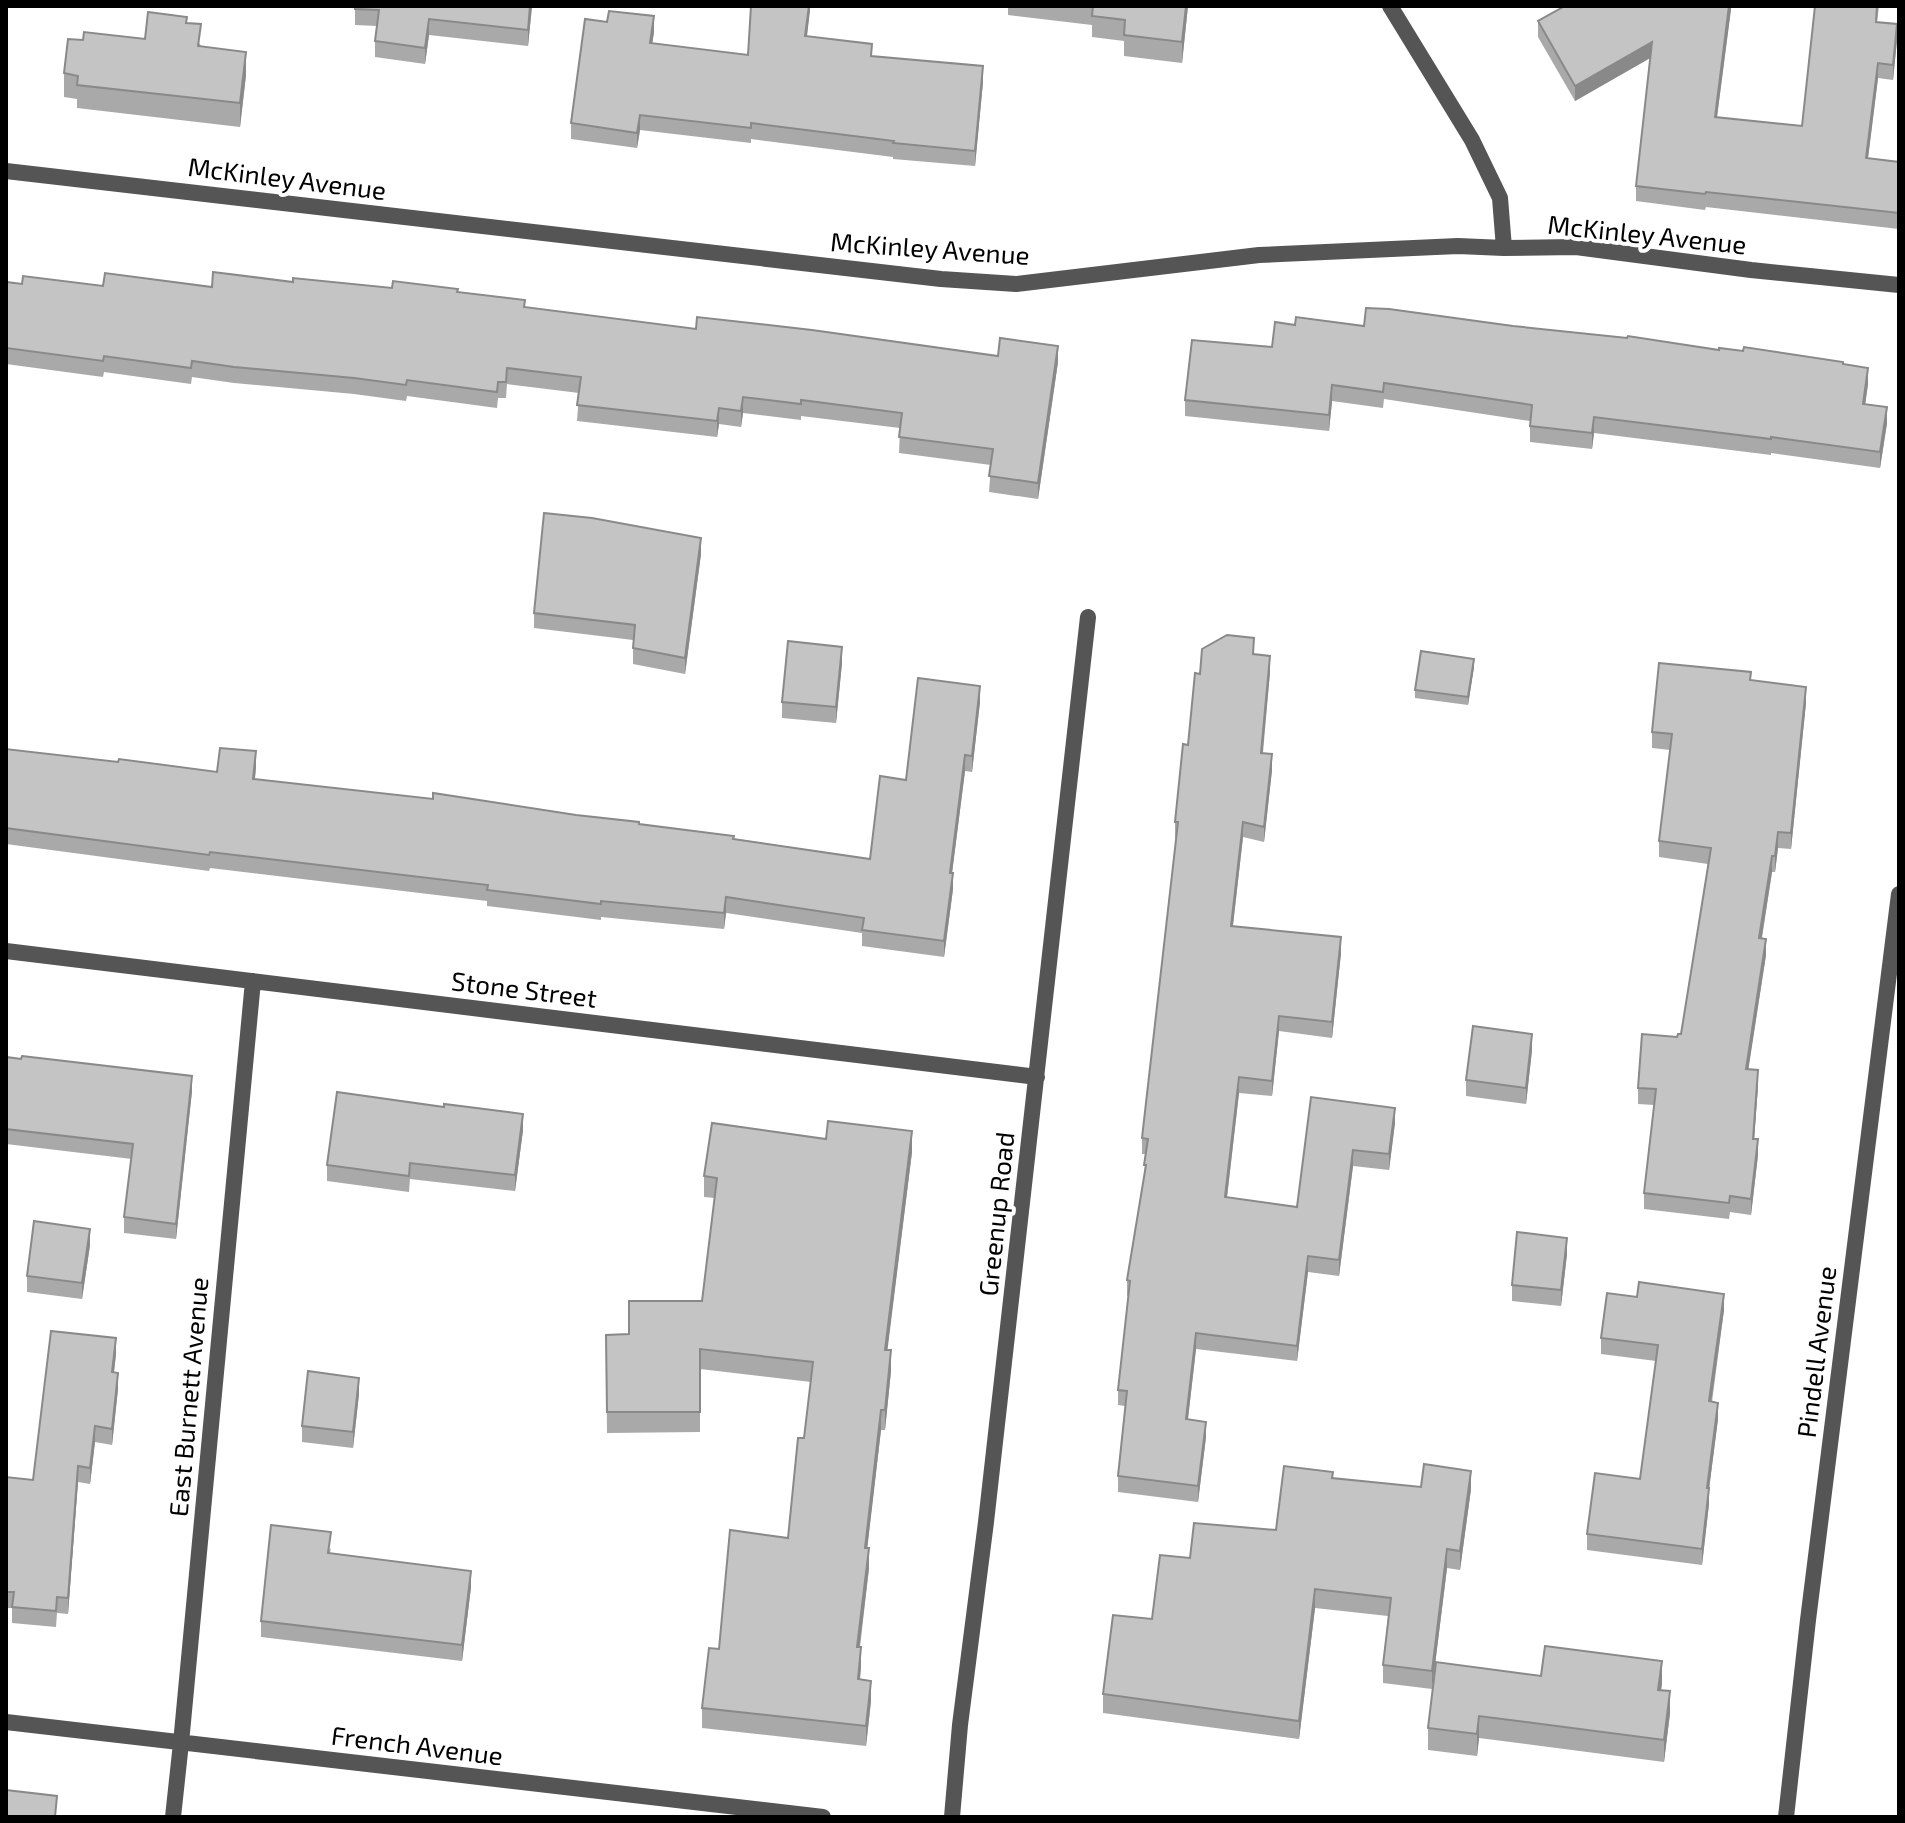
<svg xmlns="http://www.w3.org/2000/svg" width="1905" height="1823" font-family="'Exo 2',sans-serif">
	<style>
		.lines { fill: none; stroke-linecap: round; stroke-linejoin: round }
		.street { stroke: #555; stroke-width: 16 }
		.wall { fill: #a9a9a9 }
		.shaded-wall { fill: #898989 }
		.building { fill: #c4c4c4; stroke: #898989; stroke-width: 2 }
		.labels { text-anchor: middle; stroke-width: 8; stroke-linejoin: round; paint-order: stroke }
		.street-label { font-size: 26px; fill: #000; stroke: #fff }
	</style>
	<rect width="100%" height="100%" fill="#fff"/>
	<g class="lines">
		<!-- street -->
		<path class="street" d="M1390 6 1472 140 1500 198 1504 248
			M6 171 941 279 1016 284 1259 255 1458 246 1504 248 1576 247 1751 270 1899 285
			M6 951 1037 1077
			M6 1722 823 1817
			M173 1817 181 1743 253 981
			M952 1817 960 1725 986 1522 1088 617
			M1786 1817 1808 1620 1899 894"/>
	</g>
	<!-- wall -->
	<path class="wall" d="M355 6H532L528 46 429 35 425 64 375 57V41L377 26 355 25Z
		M810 6 807 36 872 56 983 82 975 166 893 159V157L751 139V143L640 130 637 148 571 139V123L607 22 654 32 652 43 748 55Z
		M1008 6H1188L1182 63 1124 56V41L1092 37V25L1008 15Z
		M1731 6 1717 117 1802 126 1815 6H1879L1877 22 1897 40 1893 80 1878 78 1868 158 1899 162V229L1706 207 1705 210 1636 201V186L1650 58 1575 101 1538 37V21Z
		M187 23 201 46 246 75 240 127 77 108V99L64 97V73L83 40 145 39Z
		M6 282 22 284 103 286 212 287 293 282 458 292 525 307 696 329 1058 362 1038 499 989 492 991 465 899 453 900 428 801 416V420L743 413 741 427 719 424 717 437 577 421 579 393 507 384 506 398H498L497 408 407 396 406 401 354 394 234 383 192 377 191 384 104 372 103 377 6 364Z
		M1295 325 1513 326 1843 364 1868 384 1865 404 1887 423 1880 468 1771 453V455L1594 433 1592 449 1530 442V421L1384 399 1383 408 1332 401 1329 431 1185 416V400L1272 347Z
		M701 554 685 674 633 664V640L534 628V613Z
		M1254 655 1270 672 1263 753 1272 770 1264 842 1243 837 1233 926 1341 953 1332 1038 1279 1031 1272 1096 1239 1093 1227 1198 1297 1207 1311 1097 1395 1123 1389 1170 1353 1166 1339 1276 1308 1272 1297 1361 1196 1349 1188 1419 1206 1437 1198 1502 1118 1492V1476L1125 1406 1118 1405V1390L1129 1296H1127V1280L1144 1176 1146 1154H1142V1138L1177 838H1175V822L1200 674Z
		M842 663 836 723 782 718V702Z
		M1474 667 1468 705 1415 698V690Z
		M1751 680 1806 703 1791 849 1778 848 1775 872H1772L1762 938 1766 955 1748 1069 1758 1086 1754 1139 1758 1155 1751 1215 1730 1212 1729 1219 1644 1209V1193L1654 1105 1638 1104V1088L1677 1037 1681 1034 1708 864 1659 857V841L1670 750 1652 748V732Z
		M980 702 972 772 965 771 952 873 953 889 944 957 862 946V933L726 913 724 929 601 917V920L487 906V901L210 868 209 871 6 844V749L118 762 217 772 256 767 255 779 639 824 870 859 906 780Z
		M1532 1050 1526 1104 1466 1096V1080Z
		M6 1057 192 1091 176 1239 124 1233V1217L132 1159 6 1144Z
		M523 1130 515 1191 410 1179 409 1192 327 1181V1165Z
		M912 1152 887 1350 891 1371 885 1430H881L867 1548 869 1568 860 1647 861 1667 860 1679 871 1701 866 1746 702 1728V1708L719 1649 788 1538 804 1438 811 1382 700 1369V1432L607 1433 606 1335 629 1334 702 1301 715 1198 704 1197V1176Z
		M90 1245 82 1299 27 1292V1276Z
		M1567 1254 1561 1306 1512 1301V1285Z
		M1724 1310 1712 1402 1718 1419 1709 1489V1504L1702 1565 1587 1550V1534L1640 1479 1656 1361 1601 1354V1338Z
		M116 1354 114 1372 118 1389 112 1445 95 1442 90 1484 78 1482 68 1614 57 1613 56 1627 12 1623V1608H6V1477L33 1480Z
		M359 1394 353 1448 302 1442V1426Z
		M1333 1478 1421 1487 1471 1489 1460 1570 1447 1568 1432 1689 1383 1683V1665L1388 1616 1315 1608 1299 1739 1103 1713V1694L1190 1558 1276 1530Z
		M331 1548 330 1553 471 1587 462 1661 261 1637V1621Z
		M1541 1676 1662 1683 1661 1691 1670 1713 1664 1762 1479 1738 1477 1756 1428 1750V1728Z"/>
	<!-- shaded-wall -->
	<path class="shaded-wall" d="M530 6H532L528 46V30Z
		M809 6H810V11L805 51V36Z
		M1186 6H1188L1182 63V42Z
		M1729 6H1731V10L1715 132V117Z
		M654 16V32L650 59V43Z
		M429 19V35L425 64V48Z
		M1897 24V40L1893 80V65Z
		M1652 42V57L1575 101V86Z
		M246 52V75L240 127V103Z
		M1878 63V78L1866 174V158Z
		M983 66V82L975 166V151Z
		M640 115V130L637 148V133Z
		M1058 346V362L1038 499V483Z
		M1868 368V384L1863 420V404Z
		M1332 385V401L1329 431V415Z
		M743 397V413L741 427V411Z
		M1887 407V423L1880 468V452Z
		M719 408V424L717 437V421Z
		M1594 417V433L1592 449V433Z
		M701 538V554L685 674V658Z
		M842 647V663L836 723V707Z
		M1270 656V672L1261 768V753Z
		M1474 659V667L1468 705V697Z
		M980 686V702L972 772V756Z
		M1806 687V703L1791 849V833Z
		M256 751V767L253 795V779Z
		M1272 754V770L1264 842V827Z
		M965 755V771L950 889V873Z
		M1243 822V837L1231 941V926Z
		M1778 832V848L1775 872V856Z
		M1772 856V872L1759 954V938Z
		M953 873V889L944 957V941Z
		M726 897V913L724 929V913Z
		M1341 937V953L1332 1038V1022Z
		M1766 939V955L1746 1085V1069Z
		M1279 1016V1031L1272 1096V1081Z
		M1532 1034V1050L1526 1104V1088Z
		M1758 1070V1086L1753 1155V1139Z
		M192 1076V1091L176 1239V1224Z
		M1239 1077V1093L1225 1213V1197Z
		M1395 1108V1123L1389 1170V1154Z
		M523 1114V1130L515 1191V1175Z
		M912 1131V1152L885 1370V1350Z
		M1758 1139V1155L1751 1215V1199Z
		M1353 1150V1166L1339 1276V1260Z
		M90 1229V1245L82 1299V1283Z
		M1567 1238V1254L1561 1306V1290Z
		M1308 1256V1272L1297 1361V1346Z
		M1724 1294V1310L1709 1417V1401Z
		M1196 1333V1349L1186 1435V1419Z
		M116 1338V1354L112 1388V1372Z
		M891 1350V1371L885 1430V1410Z
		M118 1373V1389L112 1445V1429Z
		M359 1378V1394L353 1448V1432Z
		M1718 1403V1419L1709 1489V1504L1702 1565V1549L1707 1488Z
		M881 1410V1430L865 1568V1548Z
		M1206 1422V1437L1198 1502V1486Z
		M95 1426V1442L90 1484V1468Z
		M78 1466V1482L68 1614V1598Z
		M1471 1471V1489L1460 1570V1551Z
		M869 1548V1568L857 1667V1647Z
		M1447 1549V1568L1432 1689V1671Z
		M471 1571V1587L462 1661V1645Z
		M1315 1589V1608L1299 1739V1721Z
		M861 1647V1667L858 1699V1679Z
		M1662 1661V1683L1658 1712V1690Z
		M871 1681V1701L866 1746V1726Z
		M1670 1691V1713L1664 1762V1740Z
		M1479 1716V1738L1477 1756V1734Z"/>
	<!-- building -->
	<path class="building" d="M355 6H530L528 30 429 19 425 48 375 41 379 10 355 9Z
		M751 6H809L805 36 872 44 871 56 983 66 975 151 893 143 894 141 751 123V128L640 115 637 133 571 123 585 19 607 22 609 11 654 16 650 43 748 55Z
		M1093 6H1186L1182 42 1124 35 1125 20 1092 16Z
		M1565 6H1729L1715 117 1802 126 1815 6H1877L1876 22 1897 24 1893 65 1878 63 1866 158 1899 162V213L1706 192 1705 194 1636 186 1652 42 1575 86 1538 21Z
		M148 12 187 17 186 23 201 24 198 46 246 52 240 103 77 85 78 76 64 73 68 39 83 40 84 32 145 39Z
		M213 272 293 282V278L392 288 393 281 458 289 457 292 525 300 524 307 696 329 697 317 812 330 998 356 1000 338 1058 346 1038 483 989 476 993 449 899 437 902 413 801 400V404L743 397 741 411 719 408 717 421 577 405 581 377 507 368 506 382H498L497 392 407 380 406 385 354 378 234 367 192 361 191 368 104 356 103 361 6 348V282L22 284 23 276 103 286 105 273 212 287Z
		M1366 308 1389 309 1513 326 1627 338 1628 336 1719 350V348L1743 351 1744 347 1843 362V364L1868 368 1863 404 1887 407 1880 452 1771 437V439L1594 417 1592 433 1530 426 1532 405 1384 383 1383 392 1332 385 1329 415 1185 400 1192 340 1272 347 1275 322 1295 325 1296 317 1364 326Z
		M544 513 592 518 701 538 685 658 633 648 635 625 534 613Z
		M1227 635 1254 638 1253 654 1270 656 1261 753 1272 754 1264 827 1243 822 1231 926 1341 937 1332 1022 1279 1016 1272 1081 1239 1077 1225 1197 1297 1207 1311 1097 1395 1108 1389 1154 1353 1150 1339 1260 1308 1256 1297 1346 1196 1333 1186 1419 1206 1422 1198 1486 1118 1476 1127 1391 1118 1390 1130 1281 1127 1280 1146 1165H1144L1148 1139 1142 1138 1178 822H1175L1183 744 1188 745 1195 673 1200 674 1202 649Z
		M788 641 842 647 836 707 782 702Z
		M1421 651 1474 659 1468 697 1415 690Z
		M1659 663 1751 672 1750 680 1806 687 1791 833 1778 832 1775 856H1772L1759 938 1766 939 1746 1069 1758 1070 1753 1139H1758L1751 1199 1730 1196 1729 1203 1644 1193 1656 1089 1638 1088 1642 1034 1677 1037 1678 1034H1681L1711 848 1659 841 1672 734 1652 732Z
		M918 678 980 686 972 756 965 755 950 873H953L944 941 862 930 864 918 726 897 724 913 601 901V904L487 890 488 885 210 852 209 855 6 828V749L118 762 119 759 217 772 220 748 256 751 253 779 433 799V793L576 815 639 822V824L734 836 733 839 870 859 880 776 906 780Z
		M1473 1026 1532 1034 1526 1088 1466 1080Z
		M22 1056 192 1076 176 1224 124 1217 133 1144 6 1129V1057L21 1059Z
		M337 1092 444 1107V1104L523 1114 515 1175 410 1163 409 1176 327 1165Z
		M828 1121 912 1131 885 1350H891L885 1410H881L865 1548H869L857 1647H861L858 1679 871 1681 866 1726 702 1708 709 1648 719 1649 730 1530 788 1538 798 1438H804L813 1362 700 1349V1412H607L606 1335 629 1334V1301H702L717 1178 704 1176 712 1123 826 1139Z
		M34 1221 90 1229 82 1283 27 1276Z
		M1517 1232 1567 1238 1561 1290 1512 1285Z
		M1639 1282 1724 1294 1709 1401 1718 1403 1707 1488H1709L1702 1549 1587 1534 1595 1473 1640 1479 1658 1345 1601 1338 1607 1293 1637 1297Z
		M51 1331 116 1338 112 1372 118 1373 112 1429 95 1426 90 1468 78 1466 68 1598 57 1597 56 1611 12 1607 14 1592H6V1477L33 1480Z
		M308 1371 359 1378 353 1432 302 1426Z
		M1424 1464 1471 1471 1460 1551 1447 1549 1432 1671 1383 1665 1391 1598 1315 1589 1299 1721 1103 1694 1113 1615 1152 1619 1160 1555 1190 1558 1194 1523 1276 1530 1284 1466 1333 1472 1332 1478 1421 1487Z
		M271 1525 331 1532 328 1553 471 1571 462 1645 261 1621Z
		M1545 1646 1662 1661 1658 1690 1670 1691 1664 1740 1479 1716 1477 1734 1428 1728 1436 1662 1541 1676Z
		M6 1790 57 1796 55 1817H6Z"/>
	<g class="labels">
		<!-- street labels -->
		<g class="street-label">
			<text transform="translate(287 179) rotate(7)" y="9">McKinley Avenue</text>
			<text transform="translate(1647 235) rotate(6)" y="9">McKinley Avenue</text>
			<text transform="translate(930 249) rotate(4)" y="9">McKinley Avenue</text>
			<text transform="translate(524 990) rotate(7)" y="9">Stone Street</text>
			<text transform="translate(997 1214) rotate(-84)" y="9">Greenup Road</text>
			<text transform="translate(1817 1352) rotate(-83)" y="9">Pindell Avenue</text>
			<text transform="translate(189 1397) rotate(-85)" y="9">East Burnett Avenue</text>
			<text transform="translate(417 1746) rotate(7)" y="9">French Avenue</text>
		</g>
	</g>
	<!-- border -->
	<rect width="1905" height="1823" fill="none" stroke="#000000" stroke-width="16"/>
</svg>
